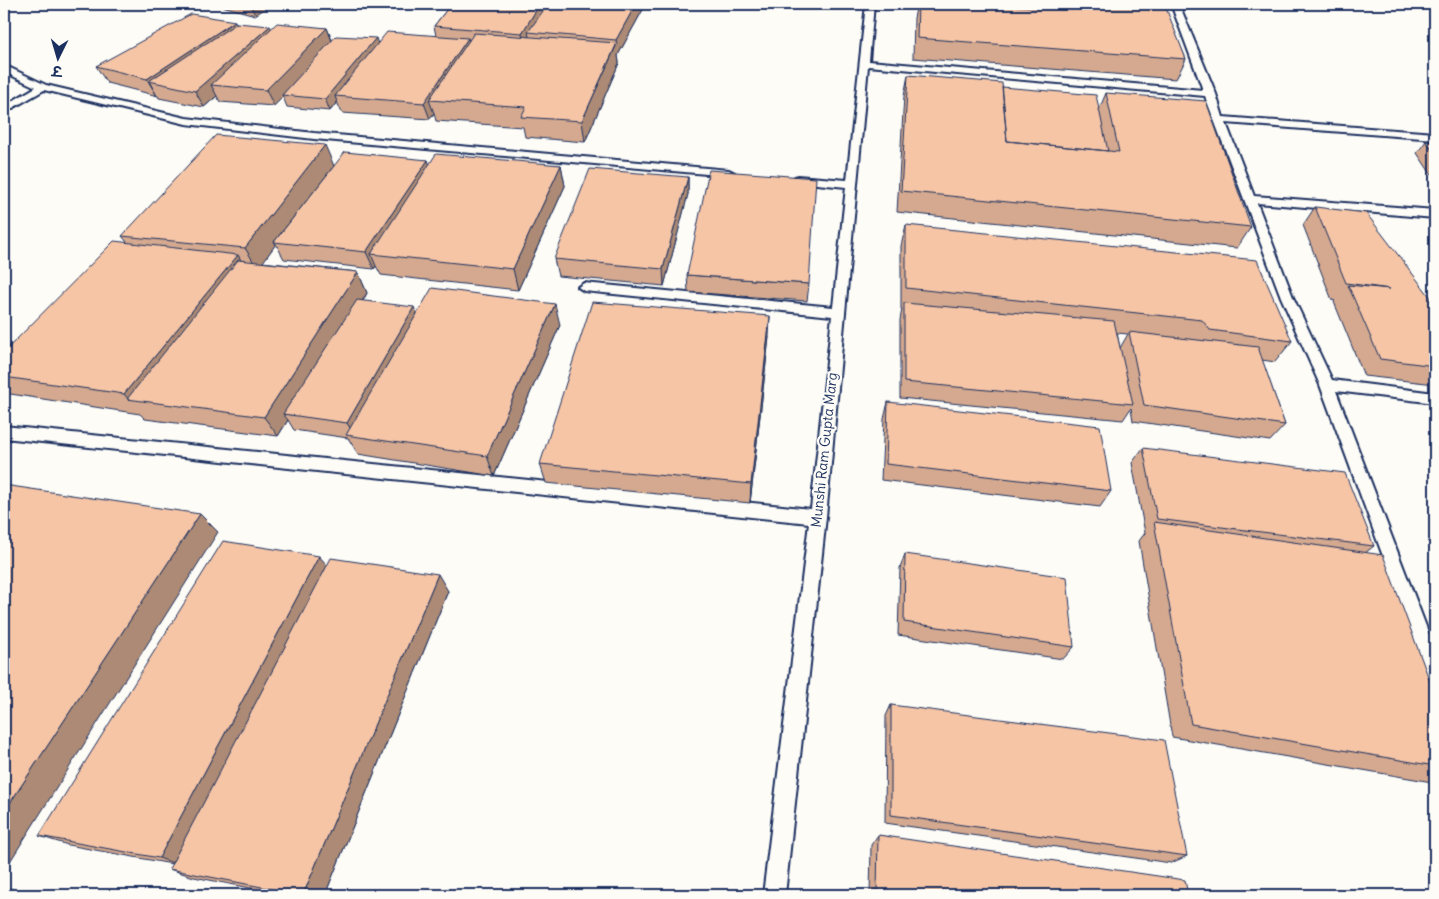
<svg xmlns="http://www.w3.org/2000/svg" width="1439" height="899" font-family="Delius,'Playpen Sans Deva',sans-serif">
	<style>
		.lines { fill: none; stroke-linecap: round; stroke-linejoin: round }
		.service-casing { stroke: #1b2f5e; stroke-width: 4 }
		.service { fill: #fdfcf7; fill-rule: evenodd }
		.wall { fill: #d4a98f; stroke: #1b2f5e; fill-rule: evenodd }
		.shaded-wall { fill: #ac8a74; stroke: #1b2f5e }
		.building { fill: #f6c5a6; stroke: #1b2f5e }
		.labels { text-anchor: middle; stroke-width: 4.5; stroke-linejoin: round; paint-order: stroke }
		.street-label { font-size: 14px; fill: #1b2f5e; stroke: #fdfcf7 }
	</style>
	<rect width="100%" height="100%" fill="#fdfcf7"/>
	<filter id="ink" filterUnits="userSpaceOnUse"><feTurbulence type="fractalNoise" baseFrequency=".02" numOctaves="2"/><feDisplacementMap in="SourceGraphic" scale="10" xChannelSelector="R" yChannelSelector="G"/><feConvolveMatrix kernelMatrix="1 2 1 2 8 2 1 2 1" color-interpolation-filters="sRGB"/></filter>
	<g filter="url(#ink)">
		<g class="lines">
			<defs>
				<path id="service" d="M866 4H874L869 61 1203 90 1171 4H1179L1216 94 1223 117 1435 133V139L1226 123 1254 196 1435 210V218L1257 203 1293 297 1332 380 1435 393V403L1336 391 1435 650V682L1429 679 1426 673 1320 385 1281 297 1205 96 868 66 826 517 785 895H763L809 523 4 438V426L811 509 832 316 584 291 578 287 584 283 833 307 846 187 797 182 791 179 797 176 847 180Z
					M4 65 46 85 186 118 314 133 729 170 735 173 729 176 314 139 186 124 44 90 4 113V106L36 87 4 72Z"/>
			</defs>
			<!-- service casing -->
			<use href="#service" class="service-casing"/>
			<!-- service -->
			<use href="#service" class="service"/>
		</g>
		<!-- wall -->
		<path class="wall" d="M221 4H272L255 15 222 6Z
			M451 4H646L618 55 619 63 585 142 525 137 523 127 436 121 434 113 430 119 342 113 337 102 330 111 287 107 283 97 274 106 220 102 217 96 204 107 159 98 158 96 107 83 96 66 236 23 271 29 327 28 332 40 378 43 436 36 434 26Z
			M917 4H1031V6L1041 7 1042 4H1165V5L1164 8 1186 59 1176 79 913 58 914 18Z
			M908 75 1002 87 1099 110 1106 93 1251 227 1237 248 897 212 904 96Z
			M1426 141 1435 142V180L1417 153Z
			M428 160 429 165H561L565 186 518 290 381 275 376 266 374 269 284 259 276 244 262 262 358 272 367 293 363 301 417 314 560 325 494 476 358 454 348 438 294 430 288 420 278 436 145 419 140 414 4 393V352L127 242 122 236 334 166Z
			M688 177V194L664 286 558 276 554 259Z
			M1315 207 1435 304V384L1364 376 1334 302 1335 301 1332 300 1303 225Z
			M906 225 1292 341 1275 362 1262 360 1285 425 1270 441 1133 421 1131 408 1123 420 900 398V320L902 309H901V246ZM1117 333 1128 334 1120 348Z
			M687 275 809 284 807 301 688 292Z
			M769 337 750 503 546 483 540 464Z
			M888 402 1111 491 1100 507 881 480 884 419Z
			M1143 448 1374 546 1365 553 1435 695V781L1432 782 1172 737 1139 541 1145 533 1132 463Z
			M905 554 1074 647 1063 659 898 635 900 568Z
			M327 565 448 591 325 895H286L194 877 169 869 172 864 68 845 39 836Z
			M891 705 1187 856 1171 863 885 823 886 716Z
			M878 835 1188 895H870L871 845Z"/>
		<!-- shaded-wall -->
		<path class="shaded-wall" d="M250 4H272L255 15Z
			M540 4H553L528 32 530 41 525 49 522 33Z
			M636 4H646L618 55 619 63 585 142 582 121 617 44 616 40Z
			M235 21 243 37 149 81 157 96 147 79Z
			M270 26 278 43 211 85 217 96 204 107 195 91Z
			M327 28 333 44 282 95 283 97 274 106 266 90Z
			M376 38 380 50 335 96 337 102 330 111 325 99Z
			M468 38 472 54 429 100 434 113 430 119 424 103Z
			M325 145 334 166 274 242 276 244 258 269 245 248Z
			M428 160 434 177 371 254 376 266 374 269 366 252Z
			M561 165 565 186 518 290 513 269Z
			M688 177V194L664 286 663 269Z
			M238 255 251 277 129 400 124 394Z
			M358 272 367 293 292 415 283 414 288 420 278 436 264 417Z
			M555 304 560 325 494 476 487 456Z
			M414 307 421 324 355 436 347 423Z
			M770 316 769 337 750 503 751 484Z
			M200 514 218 532 4 871V812Z
			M319 556 334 573 184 867 159 858Z
			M438 574 448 591 325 895H303Z"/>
		<!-- building -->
		<path class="building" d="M451 4H540L522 33 434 26Z
			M548 4H636L616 40 528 32Z
			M918 4H993L1045 8 1044 4H1110L1166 8 1186 59 917 38Z
			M993 4H1031V6Z
			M1143 4H1165V5Z
			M191 14 235 21 147 79 96 66Z
			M237 23 270 26 195 91 149 81Z
			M277 23 327 28 266 90 211 85Z
			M387 32 468 38 424 103 335 96Z
			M474 33 617 43 582 121 521 117 526 107 429 100Z
			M336 36 376 38 325 99 282 95Z
			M908 75 1002 83 1007 141 1119 152 1106 93 1206 101 1251 227 901 191Z
			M1002 87 1096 95 1108 151 1007 141Z
			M216 135 325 145 245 248 122 236Z
			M1426 141 1435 142V154Z
			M345 152 428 160 366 252 274 242Z
			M436 154 561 165 513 269 371 254Z
			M590 169 688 177 663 269 554 259Z
			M709 170 816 178 809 284 687 275Z
			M1315 207 1366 213 1428 294 1435 304V366L1380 359 1348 285 1390 289 1346 283Z
			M906 225 1257 260 1292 341 1210 330 1202 320 906 288Z
			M114 241 238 255 124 394 4 377V352Z
			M238 260 358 272 264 417 127 399Z
			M432 288 555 304 487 456 346 435Z
			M357 300 414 307 347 423 283 414Z
			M592 302 770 316 751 484 540 464Z
			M904 303 1114 321 1133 404 904 382Z
			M1129 332 1258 347 1285 425 1144 405Z
			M888 402 1100 426 1111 491 886 464Z
			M1143 448 1345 473 1374 546 1157 519Z
			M4 485 200 514 4 812Z
			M1154 522 1383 555 1435 695V766L1191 724Z
			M223 541 319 556 159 858 39 836Z
			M905 554 1067 577 1074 647 904 622Z
			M331 558 438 574 303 895 169 869Z
			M891 705 1164 740 1187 856 891 815Z
			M878 835 1185 880 1188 895H877Z
			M4 887 40 895H4Z"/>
	</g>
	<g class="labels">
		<!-- street labels -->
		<g class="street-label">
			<text transform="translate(824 450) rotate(-84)" y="5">Munshi Ram Gupta Marg</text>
		</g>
	</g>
	<!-- margin -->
	<rect width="1439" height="899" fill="none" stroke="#fdfcf7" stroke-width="20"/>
	<rect x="10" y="10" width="1419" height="879" fill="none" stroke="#1b2f5e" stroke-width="2" filter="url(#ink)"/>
	<!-- north arrow -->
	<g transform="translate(58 58) rotate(185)" stroke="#fdfcf7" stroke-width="4" paint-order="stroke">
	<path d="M0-4L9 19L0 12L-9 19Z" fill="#1b2f5e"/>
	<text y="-8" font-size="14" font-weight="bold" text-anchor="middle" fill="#1b2f5e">उ</text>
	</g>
</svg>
